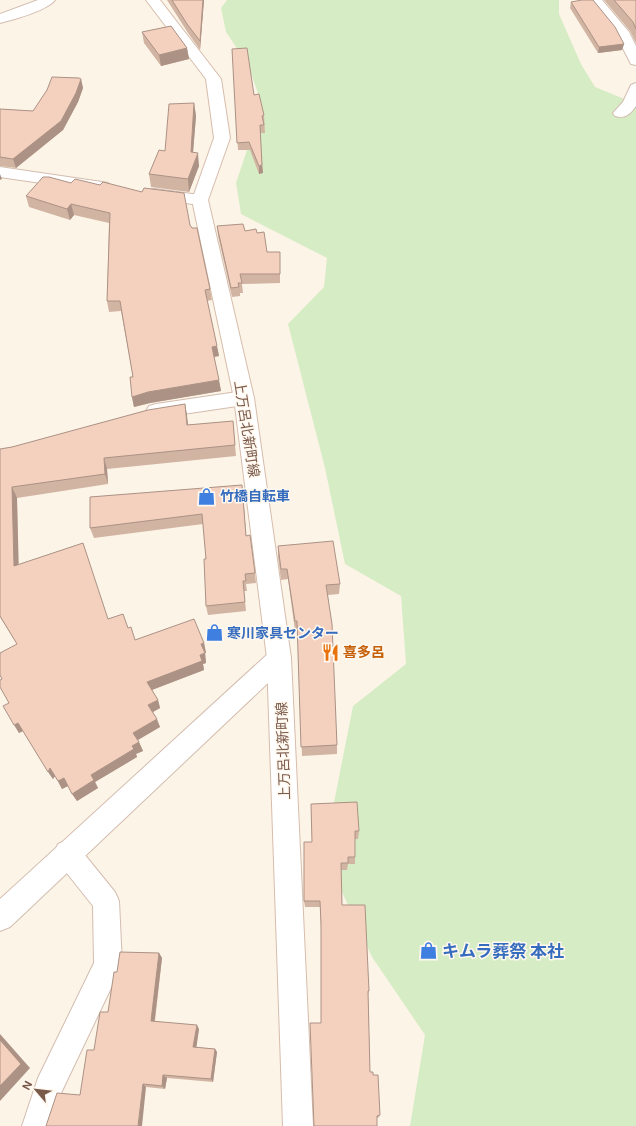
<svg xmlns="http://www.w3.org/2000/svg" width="636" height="1126" font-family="Inter,'Noto Sans JP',sans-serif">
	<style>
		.green { fill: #d6ecc5 }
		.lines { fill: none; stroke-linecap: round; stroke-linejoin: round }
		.minor-casing { stroke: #d3bdaf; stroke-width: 2 }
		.tertiary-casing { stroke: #d3bdaf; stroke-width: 2 }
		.secondary-casing { stroke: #d6bdac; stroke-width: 2 }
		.minor { fill: #fff; fill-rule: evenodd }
		.tertiary { fill: #fff; fill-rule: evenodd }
		.secondary { fill: #fff; fill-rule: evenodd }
		.wall { fill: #d2b4a3 }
		.shaded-wall { fill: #ab9285 }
		.building { fill: #f4d1be; stroke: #ab9285 }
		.labels { text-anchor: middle; stroke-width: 3; stroke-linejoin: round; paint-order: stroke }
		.street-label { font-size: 14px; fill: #79594a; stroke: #fff8ef }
		.shop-label { font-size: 14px; font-weight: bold; fill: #366cbe; stroke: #fff8ef; text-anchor: start }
		.food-label { font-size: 14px; font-weight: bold; fill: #c56008; stroke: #fff8ef; text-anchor: start }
		.near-shop-label { font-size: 17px; font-weight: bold; fill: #366cbe; stroke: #fff8ef; text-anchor: start }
	</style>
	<rect width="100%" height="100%" fill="#fdf4e8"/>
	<!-- green -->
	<path class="green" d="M227 0H559V14L581 64 595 87 627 100 636 97V1126H410L425 1035 372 957 324 853 353 706 406 664 401 596 345 564 325 468 288 324 324 287 327 258 241 214 236 183 262 105 248 65 226 32 221 8Z"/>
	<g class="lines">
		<defs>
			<path id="minor" d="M38 0H55C48 10 13 20 0 23V14Z
				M588 0H602L629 32 636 46V65L631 64 615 33Z
				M636 83V106C630 114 626 119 615 116L613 113 623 102 631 85Z
				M0 167 102 182 108 183 110 187 108 191 102 192 0 177Z
				M154 189 200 195 206 196 208 200 206 204 200 205 148 198 146 194 148 190Z
				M244 391 251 393 254 398 251 403 244 405 156 418 149 416 146 411 149 406 156 404Z
				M67 840 76 844 115 892 119 901 122 965 62 1091 52 1126H22L38 1078 94 963 93 906 58 862 54 853 58 844Z"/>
			<path id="tertiary" d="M279 648 287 651 291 658 287 665 10 927 0 931V899L271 651Z"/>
			<path id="secondary" d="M146 0H160L221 79 230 138 208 200 254 398 291 658 313 1126H283L267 658 234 398 192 200 214 138 206 79Z"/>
		</defs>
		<!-- minor casing -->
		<use href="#minor" class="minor-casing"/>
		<!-- tertiary casing -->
		<use href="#tertiary" class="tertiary-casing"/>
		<!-- secondary casing -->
		<use href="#secondary" class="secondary-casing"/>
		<!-- minor -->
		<use href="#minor" class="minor"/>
		<!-- tertiary -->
		<use href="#tertiary" class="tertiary"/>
		<!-- secondary -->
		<use href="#secondary" class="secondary"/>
	</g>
	<!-- wall -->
	<path class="wall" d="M167 0H204L200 50 188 33Z
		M604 0H636V43L630 31Z
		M571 2 624 44 622 50 598 53 570 8Z
		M142 32 187 48 189 59 161 66 144 43Z
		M232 49 264 115 265 133H260L263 173 259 174 250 150H238Z
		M81 79 83 88 78 102 63 130 16 168 0 166V109L33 111Z
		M194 103 196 116 193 152 199 166 189 192 151 187 149 174 165 151Z
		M26 196 190 225 210 289 212 300 207 301 219 356 214 357 221 391 150 403 134 407 132 397 133 377 121 311 109 312 107 301 109 223 74 215 70 220 29 207Z
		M217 226 257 233 267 252H280V283L242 284 243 293H240V296L232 297 218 236Z
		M185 404 188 425 233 421 236 456 107 469 108 484 17 498 18 564 108 619 128 628 135 640 204 643 206 653H205L206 663 203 664 204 670 152 690 158 700 160 708 153 712 160 727 138 740 143 751 136 754 137 757 95 782 98 788 77 801 68 786 62 789 55 776 53 779 23 731 19 733 9 703 2 679 17 644 0 617V449L12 447Z
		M243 495 246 536 255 573 256 583 246 584 247 591H244L246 611 208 615 206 606V559L203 524 94 538 90 528Z
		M278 546 340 584 339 594 328 595 337 745V754L302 756 298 631H295L288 579 281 580 278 557Z
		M311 804 359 831 358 839H355V864H348L347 870H341L342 905 369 991 368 995 370 1072 373 1075 380 1115 379 1117 377 1118 321 1023V930L320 907H305L304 901 312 842Z
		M159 953 162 958 155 1021 199 1029 196 1047 215 1049 217 1052 213 1082 167 1078 165 1089 146 1087 80 1095 94 1050 108 1012 117 972Z"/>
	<!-- shaded-wall -->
	<path class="shaded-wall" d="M203 0H204L200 50V41Z
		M624 44 622 50 598 53 599 47Z
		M187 48 189 59 161 66 159 55Z
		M81 79 83 88 78 102 63 130 16 168 13 159Z
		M194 103 196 116 192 165 191 152Z
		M198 153 199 166 189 192 188 179Z
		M262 165 263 173 259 174V166Z
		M0 174 2 179 0 180Z
		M71 204 74 215 70 220 67 209Z
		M217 346 219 356 213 357 212 347Z
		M219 380 221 391 150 403 134 407 132 397 148 392Z
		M185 404 187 415 189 436 187 425Z
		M104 458 107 469 108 484 105 474Z
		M242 485 243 495 247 546 246 536Z
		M12 487 17 498 19 576 14 566Z
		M204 643 206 653 203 654 201 644Z
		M205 653 206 663 203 664 204 670 149 691 147 682Z
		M158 700 160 708 151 713 148 705Z
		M157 719 160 727 136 741 133 733Z
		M18 723 23 731 19 733 14 725Z
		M139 742 143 751 136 754 137 757 95 782 98 788 77 801 72 794 91 775 132 746Z
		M50 768 55 776 53 779 48 772Z
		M64 778 68 786 62 789 58 781Z
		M159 953 162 958 154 1025 151 1021Z
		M197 1025 199 1029 196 1050 193 1047Z
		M0 1034 30 1068 0 1101Z
		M215 1049 217 1052 213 1082 211 1079Z
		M163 1075 167 1078 165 1089 162 1086Z
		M143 1084 146 1087 142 1126H138Z"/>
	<!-- building -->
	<path class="building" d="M172 0H203L200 41 187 24Z
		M582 0H593L615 27 624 44 599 47 571 2Z
		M614 0H636V29L633 22Z
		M171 26 187 48 159 55 142 32Z
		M247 48 254 95 259 94 264 115 262 116 264 125H260L262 165 259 166 249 142 237 143 232 49Z
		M52 77 79 78 81 79 76 93 61 121 13 159 0 157V109L33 111 47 90Z
		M194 103 191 152 198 153 188 179 149 174 159 150 165 151 169 104Z
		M43 177H49L71 183 75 179 100 185 103 182 142 192 144 188 184 193 190 225 192 228H197L210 289 205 290 217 346 212 347 219 380 148 392 132 397 130 377H133L120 301H107L110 213 71 204 67 209 26 196Z
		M243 224 245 231 256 229 257 233 264 232 267 252H280V274H240L242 283H238L239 287 231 288 217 226Z
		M185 404 187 425 233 421 235 445 104 458 105 474 12 487 14 566 83 543 108 619 123 614 128 628 131 627 135 640 194 619 204 643 201 644 205 653 200 655 202 661 147 682 158 700 148 705 157 719 133 733 139 742 132 746 134 749 91 775 94 780 72 794 64 778 58 781 50 768 48 772 18 723 14 725 3 706 9 703 0 687V680L2 679 0 675V653L17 644 0 616V449L12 447 148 410Z
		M242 485 246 536 250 535 255 573 245 574 246 581H243L245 602 206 606 204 559H206L202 514 90 528V497Z
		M333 541 340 584 326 585 332 624 337 745 301 747 297 621H295L287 569H281L278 546Z
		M357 802 359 831H355V857H348V863H341L342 905H365L369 991H368L370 1072H373V1075H378L380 1115 377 1116V1126H314L310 1023H321V924L320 901H304V842H312L311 804Z
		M120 952 159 953 151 1021 197 1025 193 1047 215 1049 211 1079 163 1075 162 1086 143 1084 138 1126H46L57 1093 80 1095 87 1050H94L100 1012H108L114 972H117Z
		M0 1040 21 1064 0 1086Z"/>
	<!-- icons -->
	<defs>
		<symbol id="shop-bare" viewBox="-9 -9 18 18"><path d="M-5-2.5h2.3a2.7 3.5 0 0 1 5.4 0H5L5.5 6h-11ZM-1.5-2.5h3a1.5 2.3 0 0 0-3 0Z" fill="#3f7fe0" stroke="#fff8ef" stroke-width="2.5" paint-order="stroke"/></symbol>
		<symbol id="restaurant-bare" viewBox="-9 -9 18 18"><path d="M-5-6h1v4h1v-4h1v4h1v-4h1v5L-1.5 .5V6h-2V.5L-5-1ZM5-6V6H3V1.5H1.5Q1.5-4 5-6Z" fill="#e8710a" stroke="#fff8ef" stroke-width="2.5" paint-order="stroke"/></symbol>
	</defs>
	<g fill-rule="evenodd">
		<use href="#shop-bare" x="194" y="484" width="25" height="25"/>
		<use href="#shop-bare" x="202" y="620" width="25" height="25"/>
		<use href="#restaurant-bare" x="318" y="640" width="25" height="25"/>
		<use href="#shop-bare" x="416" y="938" width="25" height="25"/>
	</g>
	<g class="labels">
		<!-- street labels -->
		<g class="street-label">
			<text transform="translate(247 429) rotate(81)" y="5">上万呂北新町線</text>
			<text transform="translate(283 751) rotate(-92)" y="5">上万呂北新町線</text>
		</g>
		<!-- shop labels -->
		<g class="shop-label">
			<text x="220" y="501">竹橋自転車</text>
			<text x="227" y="638">寒川家具センター</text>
		</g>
		<!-- food labels -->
		<g class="food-label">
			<text x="343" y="657">喜多呂</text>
		</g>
		<!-- near-shop labels -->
		<g class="near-shop-label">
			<text x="442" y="957">キムラ葬祭 本社</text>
		</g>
	</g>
	<!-- north arrow -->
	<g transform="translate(36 1090) rotate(298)" stroke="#fff8ef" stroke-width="3" paint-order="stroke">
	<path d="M0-3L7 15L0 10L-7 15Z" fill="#79594a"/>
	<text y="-6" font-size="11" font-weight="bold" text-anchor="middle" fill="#79594a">N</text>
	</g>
</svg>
